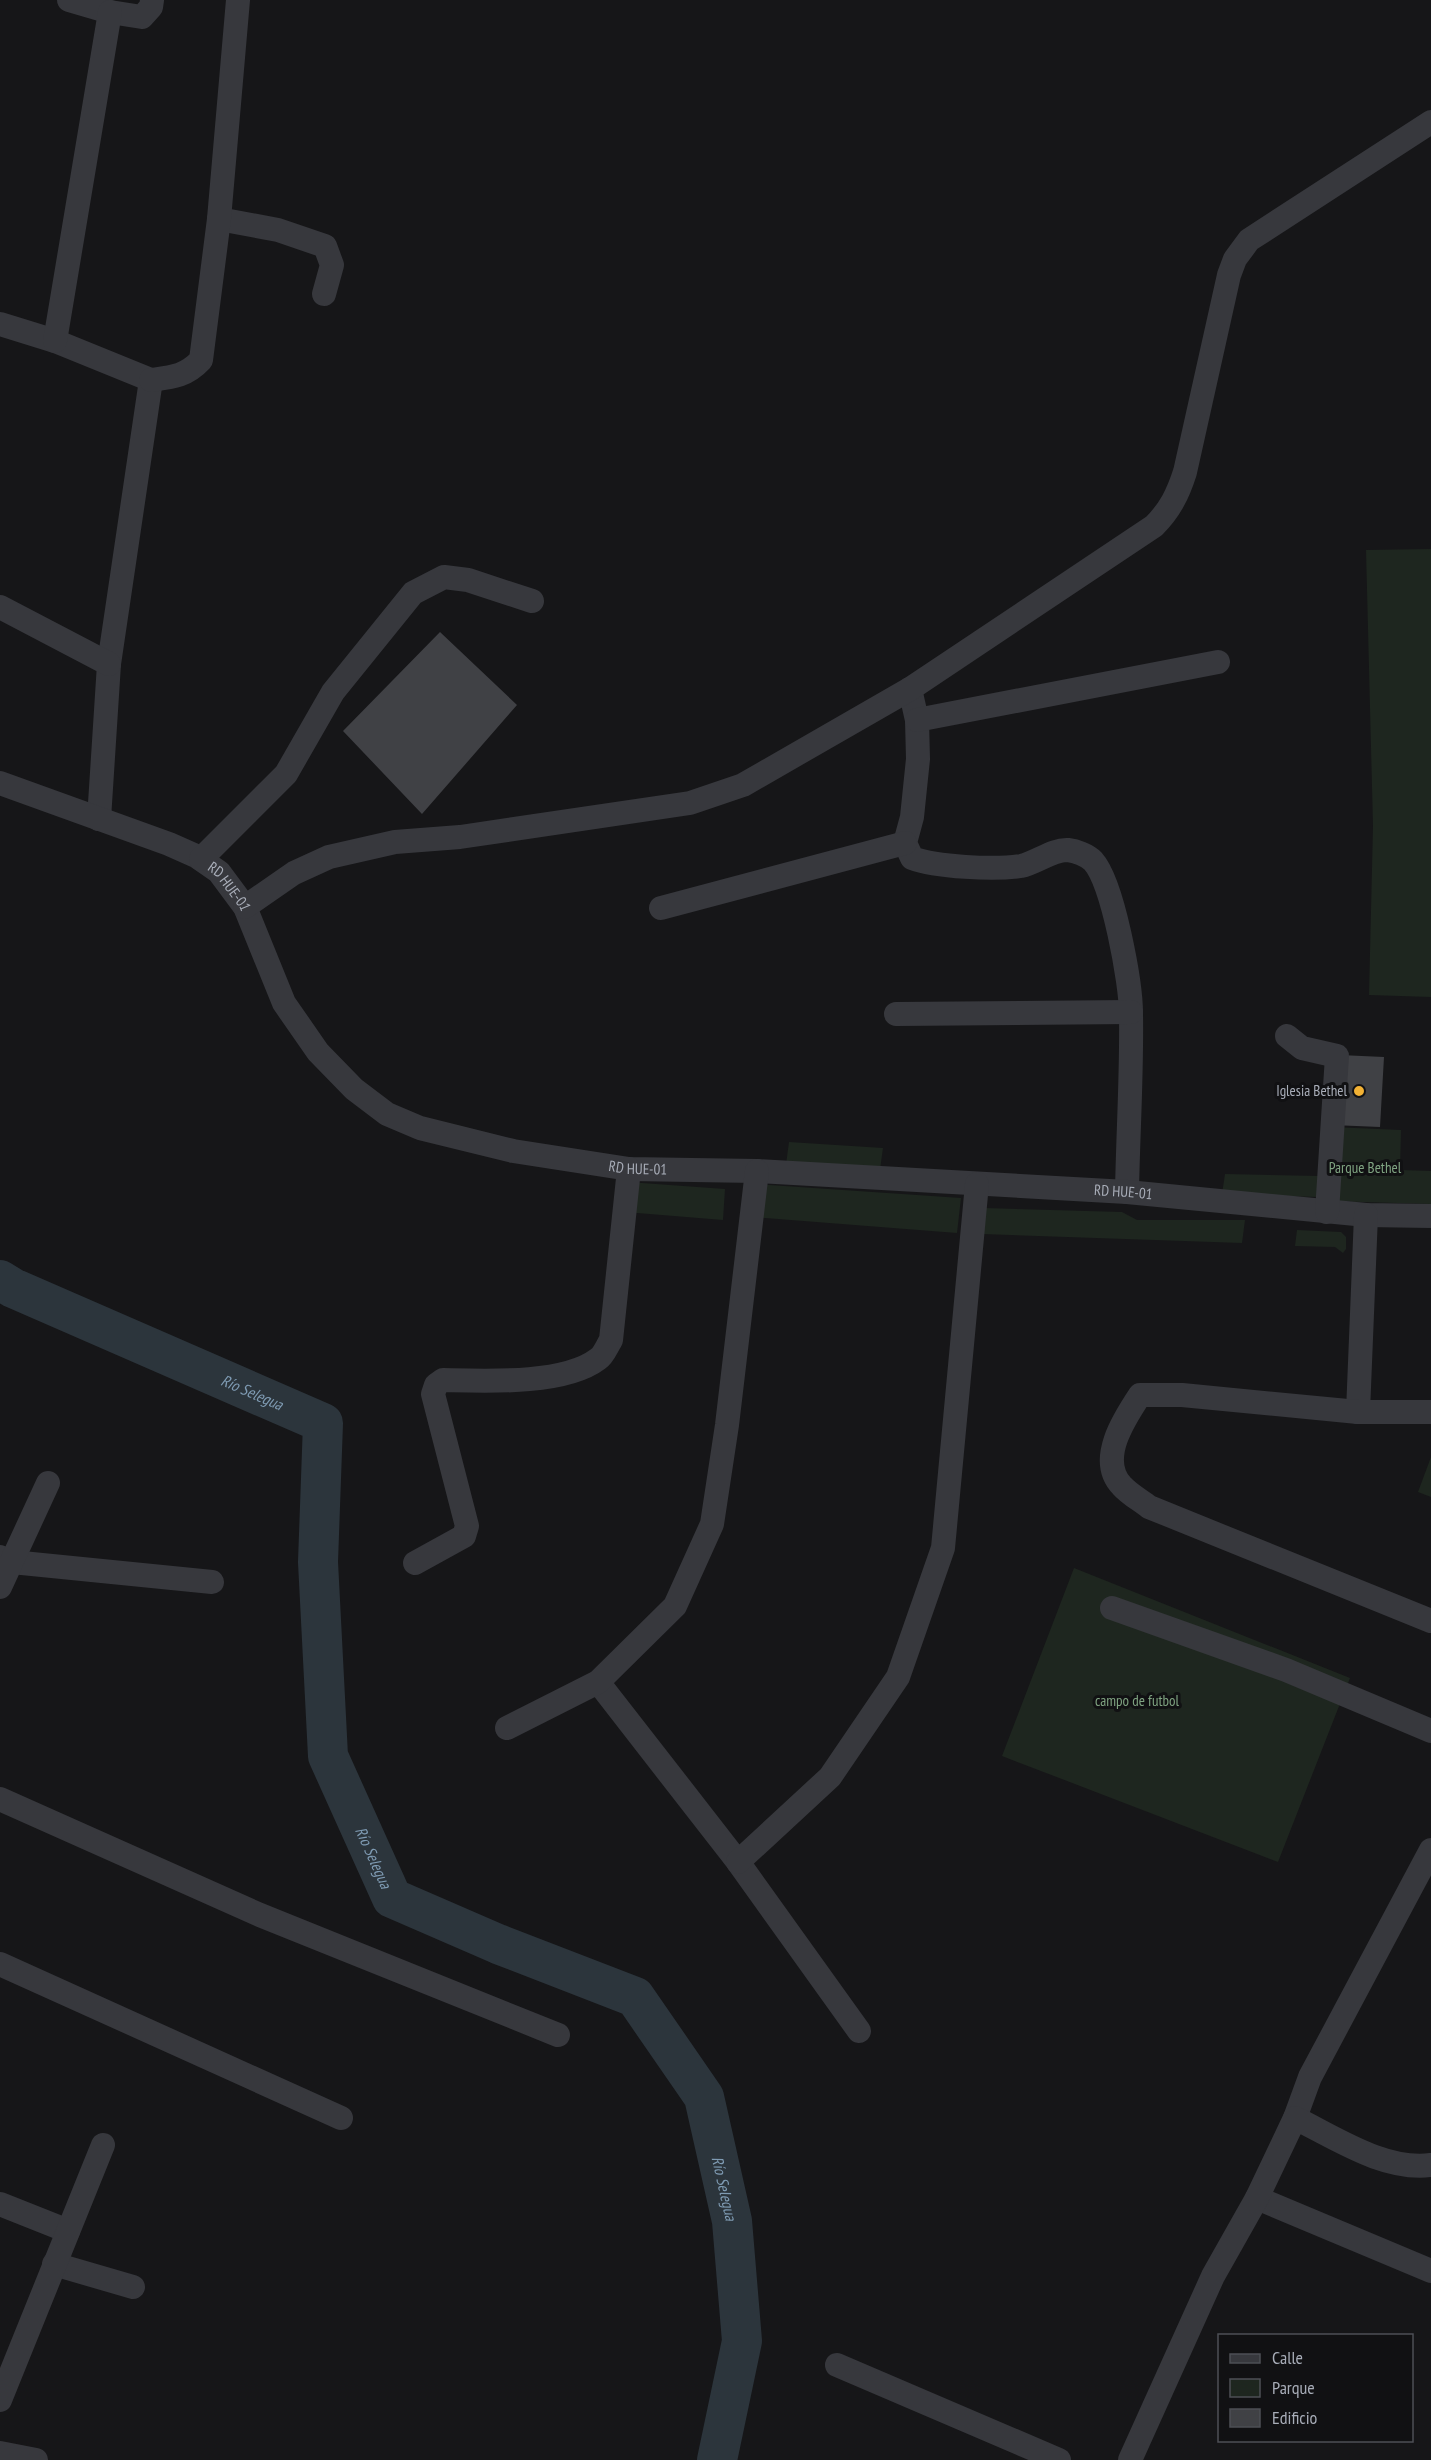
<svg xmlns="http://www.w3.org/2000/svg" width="1431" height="2460" font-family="'PT Sans Narrow',sans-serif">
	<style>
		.green { fill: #1e261f }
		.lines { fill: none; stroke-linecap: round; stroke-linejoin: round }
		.river { stroke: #2c353c; stroke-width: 40 }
		.building { fill: #404145 }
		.minor { stroke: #37383d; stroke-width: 24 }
		.poi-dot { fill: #f2b134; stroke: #111113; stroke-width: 2 }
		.labels { text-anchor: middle; stroke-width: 6; stroke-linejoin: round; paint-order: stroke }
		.street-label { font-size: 15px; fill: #a8adb8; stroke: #111113 }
		.poi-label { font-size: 15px; fill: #a8adb8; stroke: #111113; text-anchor: end }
		.park-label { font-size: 15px; fill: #7fa381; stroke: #111113 }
		.water-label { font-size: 16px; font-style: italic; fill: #7f9bb3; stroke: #111113 }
	</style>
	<rect width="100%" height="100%" fill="#161618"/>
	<!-- green -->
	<path class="green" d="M1431 549V997L1369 995 1373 826 1366 550Z
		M1332 1127 1401 1130 1400 1170 1431 1171V1204L1328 1201Z
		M789 1142 883 1148 879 1177 785 1172Z
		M1225 1174 1320 1176 1317 1197 1222 1194Z
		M628 1182 725 1189 723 1220 625 1212Z
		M756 1184 961 1198 957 1233 753 1217Z
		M984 1208 1122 1212 1137 1220H1245L1242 1243 982 1234Z
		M1297 1230 1341 1232 1346 1237V1249L1343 1253 1335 1247 1295 1246Z
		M1431 1457V1497L1418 1492Z
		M1074 1568 1350 1678 1278 1862 1002 1756Z"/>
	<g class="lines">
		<!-- river -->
		<path class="river" id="s1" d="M0 1280 13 1288 323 1423 318 1562 328 1756 392 1898 498 1944 635 1997 704 2097 732 2221 742 2341 717 2460"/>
	</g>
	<!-- building -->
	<path class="building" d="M440 632 517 705 422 814 343 731Z
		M1340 1055 1384 1057 1380 1127 1332 1125Z"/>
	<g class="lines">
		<!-- minor -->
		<g class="minor">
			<path d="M69 0 110 12 142 17 151 7 152 0"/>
			<path d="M219 219 278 230 325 246 332 265 324 294"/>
			<path d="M0 324 55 341 151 380 109 664 99 819"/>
			<path d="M55 341 110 12"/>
			<path d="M151 380C173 377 186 376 201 360L219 219 238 0"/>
			<path d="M0 607 109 664"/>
			<path d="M910 689 917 720 918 759 912 817 905 843 912 858C936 867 994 870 1021 866 1036 863 1053 849 1068 850 1076 851 1087 855 1093 861 1113 883 1131 983 1131 1014 1132 1073 1128 1133 1127 1192"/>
			<path d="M917 720 1218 662"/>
			<path id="s2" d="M0 783 169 844 196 856 219 872 245 907 284 1003 318 1052 354 1089 387 1114 420 1128 513 1151 629 1169 757 1171 1127 1192 1366 1215 1431 1216"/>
			<path d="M201 859 286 774 333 692 413 593 444 577 468 580 532 601"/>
			<path d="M245 907 294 873 329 857 395 842 460 837 690 803 743 785 910 689 1154 526C1170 510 1178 494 1185 472L1229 275 1235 259 1249 240 1431 122"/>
			<path d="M661 908 905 843"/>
			<path d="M896 1014 1131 1012"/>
			<path d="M1287 1036 1302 1048 1337 1056 1327 1212"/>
			<path d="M1358 1412 1366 1215"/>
			<path d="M1431 1412H1358L1182 1395H1140C1124 1419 1097 1460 1122 1486 1129 1494 1140 1500 1149 1507L1431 1621"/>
			<path d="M0 1557 12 1562 212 1582"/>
			<path d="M415 1563 464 1536 467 1526 433 1394 436 1385 443 1380C485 1381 564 1385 598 1359 604 1355 607 1346 611 1340L629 1169"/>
			<path d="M0 1587 48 1483"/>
			<path d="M1112 1608 1286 1670 1431 1731"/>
			<path d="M598 1682 738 1862 859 2031"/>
			<path d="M507 1728 598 1682 675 1606 712 1524 727 1425 757 1171"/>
			<path d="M0 1799 260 1915 558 2035"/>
			<path d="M738 1862 830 1777 898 1677 943 1548 977 1184"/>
			<path d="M0 1964 341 2118"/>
			<path d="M1295 2118 1310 2077 1431 1850"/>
			<path d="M1257 2198 1431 2271"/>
			<path d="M0 2204 68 2231"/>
			<path d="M54 2264 133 2287"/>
			<path d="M837 2365 1059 2460"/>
			<path d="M0 2400 103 2145"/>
			<path d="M0 2453 36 2460"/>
			<path d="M1130 2460 1213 2276 1257 2198 1295 2118C1336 2138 1384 2171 1431 2165"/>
		</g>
	</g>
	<!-- markers -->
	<circle class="poi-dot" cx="1359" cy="1091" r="6"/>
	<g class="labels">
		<!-- street labels -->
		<g class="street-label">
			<text dy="5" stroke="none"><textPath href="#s2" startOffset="255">RD HUE-01</textPath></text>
			<text dy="5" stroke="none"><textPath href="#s2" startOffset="795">RD HUE-01</textPath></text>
			<text dy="5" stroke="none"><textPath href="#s2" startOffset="1281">RD HUE-01</textPath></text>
		</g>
		<!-- poi labels -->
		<g class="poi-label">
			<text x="1347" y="1096">Iglesia Bethel</text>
		</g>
		<!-- park labels -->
		<g class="park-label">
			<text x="1365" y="1173">Parque Bethel</text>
			<text x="1137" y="1706">campo de futbol</text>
		</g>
		<!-- water labels -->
		<g class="water-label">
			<text dy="6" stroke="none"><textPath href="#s1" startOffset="276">Río Selegua</textPath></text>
			<text dy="6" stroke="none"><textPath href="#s1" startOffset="798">Río Selegua</textPath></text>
			<text dy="6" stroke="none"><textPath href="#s1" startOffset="1320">Río Selegua</textPath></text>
		</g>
	</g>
	<!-- legend -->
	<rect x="1218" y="2334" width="195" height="108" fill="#111113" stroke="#4d4f55" stroke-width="1.5"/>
	<rect x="1230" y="2354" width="30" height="9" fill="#37383d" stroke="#4d4f55" stroke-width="1.5"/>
	<text x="1272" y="2364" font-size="18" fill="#a8adb8">Calle</text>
	<rect x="1230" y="2379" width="30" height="18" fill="#1e261f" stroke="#4d4f55" stroke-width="1.5"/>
	<text x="1272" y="2394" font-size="18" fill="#a8adb8">Parque</text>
	<rect x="1230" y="2409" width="30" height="18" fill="#404145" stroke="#4d4f55" stroke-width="1.5"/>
	<text x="1272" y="2424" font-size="18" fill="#a8adb8">Edificio</text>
</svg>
